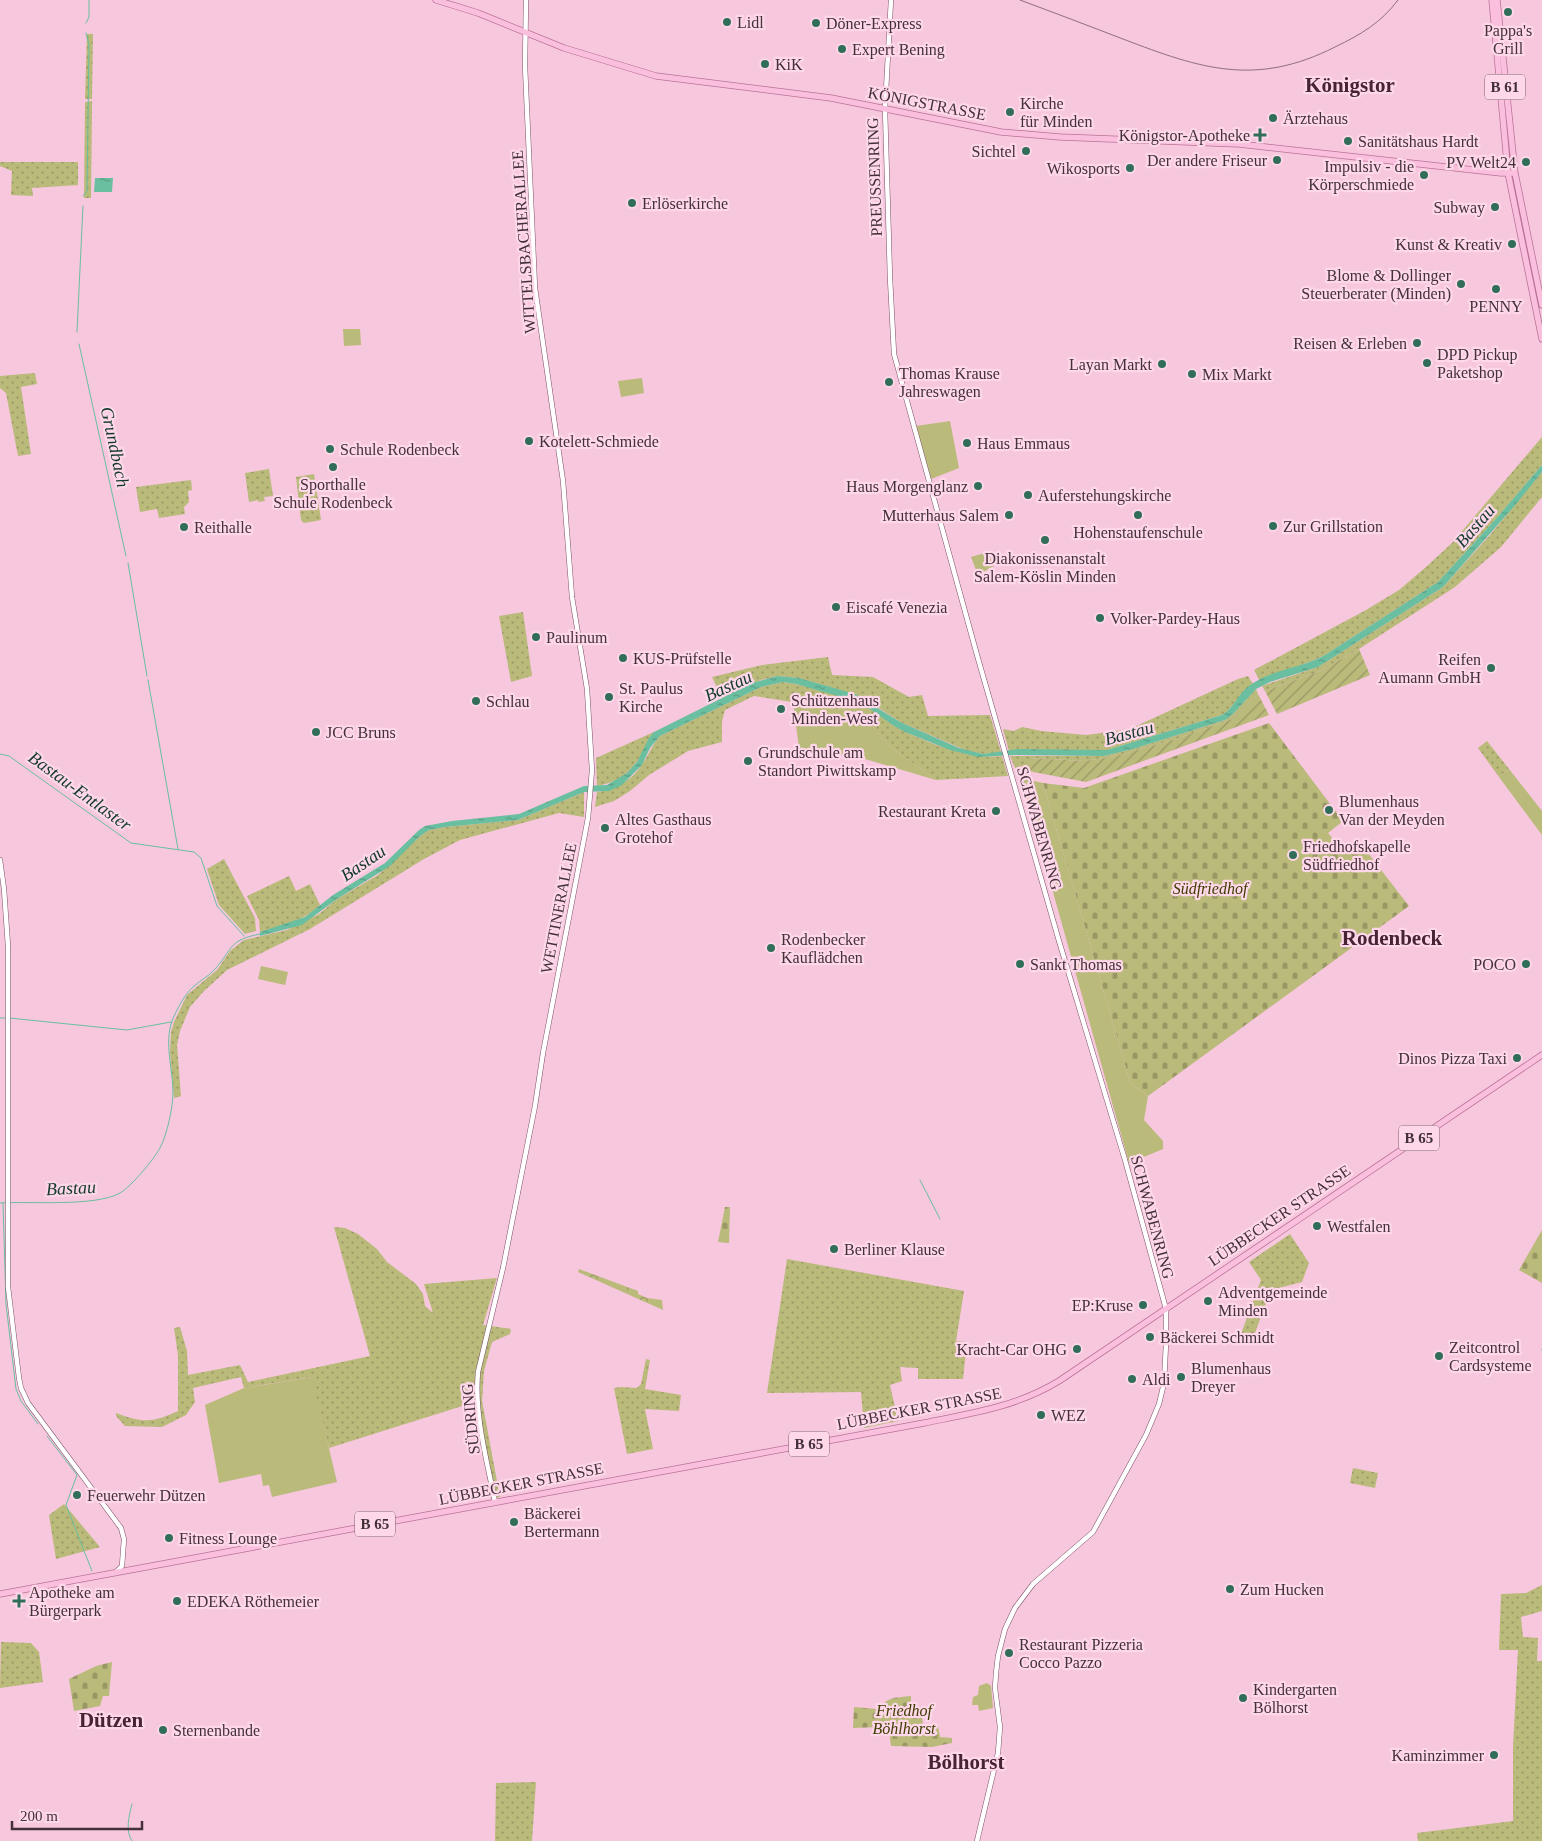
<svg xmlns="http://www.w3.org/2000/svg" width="1542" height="1841" font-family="Georgia,serif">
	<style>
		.grass { fill: url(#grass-dots) }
		.forest { fill: url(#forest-crowns) }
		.cemetery { fill: url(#cemetery-stones) }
		.park { fill: #baba7a }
		.garden { fill: url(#garden-furrows) }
		.water { fill: url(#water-ripples) }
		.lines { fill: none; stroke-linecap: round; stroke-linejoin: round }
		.stream { stroke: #69bfa0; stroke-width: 1 }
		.minor-casing { stroke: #7b5367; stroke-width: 5.5 }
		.major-casing { stroke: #b97296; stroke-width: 7 }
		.minor { stroke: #fff; stroke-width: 4.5 }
		.major { stroke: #fbbfde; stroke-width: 5.5 }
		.rail { stroke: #8e6f7e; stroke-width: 1 }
		.poi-dot { fill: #316e59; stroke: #fed7e9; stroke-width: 2 }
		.labels { text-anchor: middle; stroke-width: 4.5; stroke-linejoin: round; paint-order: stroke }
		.shield { fill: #fed7e9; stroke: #7b626e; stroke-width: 1 }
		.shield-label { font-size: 15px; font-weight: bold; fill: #433039 }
		.poi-label { font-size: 16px; fill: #433039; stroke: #fed7e9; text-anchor: start }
		.street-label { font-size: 16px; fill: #433039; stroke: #fed7e9 }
		.park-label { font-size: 16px; font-style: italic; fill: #3d3c00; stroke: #fed7e9 }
		.water-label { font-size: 18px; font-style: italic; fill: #12392c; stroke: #fed7e9 }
		.district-label { font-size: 21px; font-weight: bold; fill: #472336; stroke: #fed7e9 }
	</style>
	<defs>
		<pattern id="grass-dots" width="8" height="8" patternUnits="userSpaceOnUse" patternTransform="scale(1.25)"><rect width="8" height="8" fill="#baba7a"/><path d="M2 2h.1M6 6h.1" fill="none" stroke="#999865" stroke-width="1.8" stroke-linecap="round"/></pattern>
		<pattern id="forest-crowns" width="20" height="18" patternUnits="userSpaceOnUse" patternTransform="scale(1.25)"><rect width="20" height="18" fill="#baba7a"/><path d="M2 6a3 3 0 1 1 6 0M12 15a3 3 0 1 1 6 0" fill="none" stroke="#999865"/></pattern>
		<pattern id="cemetery-stones" width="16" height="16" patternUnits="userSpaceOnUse" patternTransform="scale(1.25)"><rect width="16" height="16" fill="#baba7a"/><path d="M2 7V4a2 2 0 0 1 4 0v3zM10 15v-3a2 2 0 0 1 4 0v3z" fill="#999865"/></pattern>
		<pattern id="garden-furrows" width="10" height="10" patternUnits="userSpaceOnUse" patternTransform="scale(1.25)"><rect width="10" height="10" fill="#baba7a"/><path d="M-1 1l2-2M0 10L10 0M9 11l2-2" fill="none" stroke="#999865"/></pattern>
		<pattern id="water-ripples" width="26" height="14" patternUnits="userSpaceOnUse" patternTransform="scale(1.25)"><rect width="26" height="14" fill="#69bfa0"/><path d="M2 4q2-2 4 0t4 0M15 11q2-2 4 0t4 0" fill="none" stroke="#589c83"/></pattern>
	</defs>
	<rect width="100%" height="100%" fill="#f7c7de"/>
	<!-- grass -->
	<path class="grass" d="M87 34H93L92 99H85Z
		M92 101 91 198H84L85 102Z
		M0 162H78V185L32 188 33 196 11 195 12 171 0 166Z
		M35 373 37 384 21 387 31 454 18 456 6 393 0 388V376Z
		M1542 437V465L1494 521 1438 582 1325 655C1304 666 1281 670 1260 681L1254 670 1366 610 1399 590 1426 567 1452 543Z
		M269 469 273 496 264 497 265 501 258 502V500L249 502 245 473Z
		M1542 472V497L1501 547 1455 587 1359 649 1320 671 1265 691 1262 686 1318 667 1443 587 1490 535Z
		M314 474 321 520 304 523 301 520 296 477Z
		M191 480 192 490 188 491 189 502 184 507 185 514 159 518 157 509 140 512 136 487Z
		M523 612 532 676 511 682 499 616Z
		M828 657 832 675 873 677 909 697 922 695 928 716 990 715 1001 752 983 754 965 750 900 722 862 697 799 678 777 676 761 680 722 698 712 677 762 665Z
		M1248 676 1253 684C1240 691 1235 707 1222 715L1107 750 1050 751 1029 749 1009 751 1003 729 1014 731 1022 727 1041 731 1086 735 1130 729 1238 679Z
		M783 682C811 686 842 694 867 707 878 713 886 721 896 727 924 742 971 760 1002 756L1008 776 936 780 889 746 869 722 849 711 754 696 725 710 722 721V742L688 751 649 775 630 791 614 801 595 807 597 792C615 790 633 780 643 763 649 754 652 745 660 736L761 687Z
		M1256 689 1258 694 1232 719 1176 739 1116 756 1085 761 1031 758 1028 771 1015 768 1010 756H1104L1133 749 1225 720 1233 714Z
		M654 732C649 738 646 745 643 752 632 772 619 782 597 786L596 758Z
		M1487 741 1509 769 1499 777 1478 748Z
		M584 792V817L559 813 460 840 424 859 310 929 227 970 203 992 190 1007 180 1031 177 1045 181 1096 174 1098 170 1052 171 1032 174 1022 187 995 217 970 230 951 244 940 287 930 319 914 337 899 378 875 419 837 429 830 445 827 518 820Z
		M224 859 255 918 256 931 245 934 219 905 207 869Z
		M289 876 296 891 310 884 320 905C304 921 281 927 260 932L259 920 247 896Z
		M334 1227 345 1228 358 1234 377 1249 387 1262 416 1284 423 1294 425 1306 433 1313 424 1284 497 1278 483 1325 511 1329 510 1334 492 1342 484 1371 482 1401 500 1497 491 1498 475 1402 329 1448 311 1377 244 1388 241 1377 193 1388 195 1402 186 1415 162 1427 125 1426 116 1416V1413C143 1423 152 1423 178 1411V1355L174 1328 180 1327 187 1351 188 1375 240 1365 248 1382 370 1356Z
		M1290 1234 1309 1263 1302 1282 1271 1290 1253 1338 1241 1334 1261 1280 1249 1262Z
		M787 1259 964 1291 956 1341 967 1342 963 1379H918V1368L900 1367 902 1381 890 1385 898 1421 864 1428 861 1392 767 1393Z
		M646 1359 650 1360 645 1389 681 1395 679 1411 645 1409 653 1449 627 1454 614 1388 621 1387 637 1388 641 1384Z
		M1353 1468 1378 1473 1375 1488 1350 1483Z
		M64 1504 100 1547 56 1559 49 1515Z
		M1542 1585V1611L1521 1617 1523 1637 1538 1638 1537 1661H1542V1841H1418L1417 1833 1513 1821V1747L1518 1650H1499L1501 1594 1526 1593Z
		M1 1642 31 1643 39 1652 43 1682 0 1688Z
		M536 1782 532 1841H495L496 1783Z"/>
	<!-- forest -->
	<path class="forest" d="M579 1269 638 1291V1294L647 1298 662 1300 663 1310 578 1272Z"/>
	<!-- cemetery -->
	<path class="cemetery" d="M1269 723 1343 821 1328 833C1339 846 1345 854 1361 844L1409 906 1148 1096 1131 1084 1128 1075 1043 783 1084 788Z
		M725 1207H730L729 1243 718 1242Z
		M1542 1230V1283L1519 1270Z
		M112 1662 109 1696H103L100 1706 74 1711 69 1679 96 1666Z
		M911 1696V1703L921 1707 923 1726H938L940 1737 952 1738V1743L932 1747 891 1746 889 1731H881L879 1727 853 1728 854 1707 876 1709 881 1708C887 1696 898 1698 911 1696Z"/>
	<!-- park -->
	<path class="park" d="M343 329H360L361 345 344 346Z
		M642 378 644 393 621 397 618 381Z
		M950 421 959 468 931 479 916 426Z
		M988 552 994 566 978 575 971 557Z
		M793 702 849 711 869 722 889 746 936 780 865 759 799 748Z
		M1509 769 1542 811V835L1499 777Z
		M1021 778 1043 783 1128 1075 1131 1084 1148 1096 1144 1120 1163 1141V1149L1129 1163Z
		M261 966 288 972 285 985 258 979Z
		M312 1377 337 1482 272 1497 269 1485 263 1486 261 1474 219 1483 205 1405 244 1388Z
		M987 1683 991 1686 993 1708 979 1711 978 1705H972L973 1697 978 1695 979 1686Z"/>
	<!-- garden -->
	<path class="garden" d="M1359 649 1370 675 1277 714 1265 691 1320 671Z
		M1258 694 1269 715 1086 782 1028 771 1030 758 1085 761 1116 756 1176 739 1232 719Z"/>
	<!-- water -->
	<path class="water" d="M95 178H113L112 192H94Z
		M1542 465V472L1517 503 1443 587 1318 667 1270 682 1256 689 1233 714 1225 720 1133 749 1104 756 1014 755 978 757 950 750 905 732 894 726 870 709 845 698 796 684 783 682 761 687 660 736 650 748 642 765 622 785 609 791 584 792 518 820 445 827 429 830 419 837 390 866 337 899 302 925 260 936V932L305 917 333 895 385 863 419 830 425 826 452 821 519 814 584 786 607 785 627 773 637 762 649 738 654 732 752 683 777 676 799 678 855 694 900 722 959 748 983 754 1018 749 1107 750 1222 715C1234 708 1238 694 1249 686 1269 670 1302 668 1325 655L1438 582 1494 521Z"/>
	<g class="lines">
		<!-- stream -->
		<path class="stream" d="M86 23 89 17V0
			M83 196 87 191 89 45 86 33
			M77 332 83 206
			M79 344 126 556
			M128 563 147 676
			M148 680 178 849
			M0 754 9 756 131 843 194 852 201 858 217 906 244 936
			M0 1018H5
			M9 1018 127 1030 171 1022
			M920 1180 940 1219
			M0 1203C31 1201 95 1207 120 1193 131 1187 154 1159 160 1148 167 1135 173 1107 173 1093 173 1069 164 1044 172 1021 177 1009 184 995 194 986 201 980 209 976 215 969 233 949 228 940 260 934
			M3 1203 6 1304 16 1389 21 1401 38 1424
			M1542 1349V1350
			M47 1436 77 1475 66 1505 92 1571
			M132 1841C125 1831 129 1816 132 1804"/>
		<defs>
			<path id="minor" d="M891 0 885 109 890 278 894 354 977 655 1059 941 1125 1160 1166 1309V1344L1164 1383 1159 1404 1146 1435 1093 1532 1033 1584 1015 1608 1005 1629 998 1656 996 1673 995 1688 1000 1727 998 1753 977 1841
				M0 860 4 889 8 946V1287L19 1378 21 1388 28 1403 121 1528 124 1539 122 1566 116 1572
				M495 1502C487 1460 474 1415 478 1372L503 1268 535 1106 543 1053 588 818 592 770 587 689 572 597 563 481 535 288 525 66 526 0"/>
			<path id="major" d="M436 0 478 13 564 48 656 76 831 98 1001 132 1060 137 1239 144 1501 173H1515
				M1492 0 1508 173 1542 339
				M1497 0 1515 173 1542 305
				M0 1594 924 1423C973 1413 1016 1407 1059 1381L1542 1055"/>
		</defs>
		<!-- minor casing -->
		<use href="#minor" class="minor-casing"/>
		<!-- major casing -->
		<use href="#major" class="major-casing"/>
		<!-- minor -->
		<use href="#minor" class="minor"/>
		<!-- major -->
		<use href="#major" class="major"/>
		<!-- rail -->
		<path class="rail" d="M1020 0C1055 13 1089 26 1123 39 1201 69 1256 87 1335 47 1360 35 1381 23 1398 0"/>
	</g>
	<!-- markers -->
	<g class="poi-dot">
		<circle cx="1508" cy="12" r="5"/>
		<circle cx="727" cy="22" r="5"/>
		<circle cx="816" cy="23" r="5"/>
		<circle cx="842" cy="49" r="5"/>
		<circle cx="765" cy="64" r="5"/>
		<circle cx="1010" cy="112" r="5"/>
		<circle cx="1273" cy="118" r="5"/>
		<path d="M1257.5 127.5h5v5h5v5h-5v5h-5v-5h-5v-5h5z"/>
		<circle cx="1348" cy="141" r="5"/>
		<circle cx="1026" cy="151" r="5"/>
		<circle cx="1277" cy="160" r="5"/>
		<circle cx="1526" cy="162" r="5"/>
		<circle cx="1130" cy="168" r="5"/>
		<circle cx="1424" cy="175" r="5"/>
		<circle cx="632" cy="203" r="5"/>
		<circle cx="1495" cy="207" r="5"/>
		<circle cx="1512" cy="244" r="5"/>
		<circle cx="1461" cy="284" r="5"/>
		<circle cx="1496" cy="289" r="5"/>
		<circle cx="1417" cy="343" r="5"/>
		<circle cx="1427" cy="363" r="5"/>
		<circle cx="1162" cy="364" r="5"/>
		<circle cx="1192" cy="374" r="5"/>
		<circle cx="889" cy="382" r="5"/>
		<circle cx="529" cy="441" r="5"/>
		<circle cx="967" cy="443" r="5"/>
		<circle cx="330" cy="449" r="5"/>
		<circle cx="333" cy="467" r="5"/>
		<circle cx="978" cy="486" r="5"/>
		<circle cx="1028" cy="495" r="5"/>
		<circle cx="1009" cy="515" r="5"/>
		<circle cx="1138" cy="515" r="5"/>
		<circle cx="1273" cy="526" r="5"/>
		<circle cx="184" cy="527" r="5"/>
		<circle cx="1045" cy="540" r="5"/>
		<circle cx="836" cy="607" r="5"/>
		<circle cx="1100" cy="618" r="5"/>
		<circle cx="536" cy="637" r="5"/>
		<circle cx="623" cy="658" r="5"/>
		<circle cx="1491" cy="668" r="5"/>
		<circle cx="609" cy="697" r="5"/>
		<circle cx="476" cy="701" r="5"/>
		<circle cx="781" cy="709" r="5"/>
		<circle cx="316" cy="732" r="5"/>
		<circle cx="748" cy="761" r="5"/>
		<circle cx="1329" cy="810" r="5"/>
		<circle cx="996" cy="811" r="5"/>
		<circle cx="605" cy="828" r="5"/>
		<circle cx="1293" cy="855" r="5"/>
		<circle cx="771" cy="948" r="5"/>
		<circle cx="1020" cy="964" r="5"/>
		<circle cx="1526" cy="964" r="5"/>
		<circle cx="1517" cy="1058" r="5"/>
		<circle cx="1317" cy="1226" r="5"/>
		<circle cx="834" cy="1249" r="5"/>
		<circle cx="1208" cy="1301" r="5"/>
		<circle cx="1143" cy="1305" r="5"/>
		<circle cx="1150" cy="1337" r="5"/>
		<circle cx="1077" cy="1349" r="5"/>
		<circle cx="1439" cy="1356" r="5"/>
		<circle cx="1181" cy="1377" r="5"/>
		<circle cx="1132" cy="1379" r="5"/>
		<circle cx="1041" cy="1415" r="5"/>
		<circle cx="77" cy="1495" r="5"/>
		<circle cx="514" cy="1522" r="5"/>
		<circle cx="169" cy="1538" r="5"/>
		<circle cx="1230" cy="1589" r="5"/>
		<path d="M16.5 1593.5h5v5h5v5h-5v5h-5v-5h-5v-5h5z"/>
		<circle cx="177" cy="1601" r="5"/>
		<circle cx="1009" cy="1653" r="5"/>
		<circle cx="1243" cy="1698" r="5"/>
		<circle cx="163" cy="1730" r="5"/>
		<circle cx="1494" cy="1755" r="5"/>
	</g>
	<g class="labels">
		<!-- shield labels -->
		<g class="shield">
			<rect x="1485" y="74.5" width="40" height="25" rx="4"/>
			<rect x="1399" y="1125.5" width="40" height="25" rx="4"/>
			<rect x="789" y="1431.5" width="40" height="25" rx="4"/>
			<rect x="355" y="1511.5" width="40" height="25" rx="4"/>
		</g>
		<g class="shield-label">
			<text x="1505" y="92">B 61</text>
			<text x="1419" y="1143">B 65</text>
			<text x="809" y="1449">B 65</text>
			<text x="375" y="1529">B 65</text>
		</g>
		<!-- poi labels -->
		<g class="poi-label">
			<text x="737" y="28">Lidl</text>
			<text x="826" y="29">Döner-Express</text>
			<text x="1508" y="36" text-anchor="middle">Pappa's<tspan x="1508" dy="18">Grill</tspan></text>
			<text x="852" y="55">Expert Bening</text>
			<text x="775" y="70">KiK</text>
			<text x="1020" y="109">Kirche<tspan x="1020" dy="18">für Minden</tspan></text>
			<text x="1283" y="124">Ärztehaus</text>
			<text x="1250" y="141" text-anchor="end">Königstor-Apotheke</text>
			<text x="1358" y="147">Sanitätshaus Hardt</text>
			<text x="1016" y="157" text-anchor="end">Sichtel</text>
			<text x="1267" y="166" text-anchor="end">Der andere Friseur</text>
			<text x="1516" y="168" text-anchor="end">PV Welt24</text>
			<text x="1414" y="172" text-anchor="end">Impulsiv - die<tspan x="1414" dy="18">Körperschmiede</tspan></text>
			<text x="1120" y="174" text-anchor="end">Wikosports</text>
			<text x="642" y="209">Erlöserkirche</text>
			<text x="1485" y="213" text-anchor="end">Subway</text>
			<text x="1502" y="250" text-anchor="end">Kunst &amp; Kreativ</text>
			<text x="1451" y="281" text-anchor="end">Blome &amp; Dollinger<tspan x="1451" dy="18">Steuerberater (Minden)</tspan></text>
			<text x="1496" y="312" text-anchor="middle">PENNY</text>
			<text x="1407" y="349" text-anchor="end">Reisen &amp; Erleben</text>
			<text x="1437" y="360">DPD Pickup<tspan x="1437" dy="18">Paketshop</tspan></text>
			<text x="1152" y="370" text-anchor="end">Layan Markt</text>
			<text x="899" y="379">Thomas Krause<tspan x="899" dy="18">Jahreswagen</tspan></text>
			<text x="1202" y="380">Mix Markt</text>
			<text x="539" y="447">Kotelett-Schmiede</text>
			<text x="977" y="449">Haus Emmaus</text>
			<text x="340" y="455">Schule Rodenbeck</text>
			<text x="333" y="490" text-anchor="middle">Sporthalle<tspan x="333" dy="18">Schule Rodenbeck</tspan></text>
			<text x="968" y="492" text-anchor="end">Haus Morgenglanz</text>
			<text x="1038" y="501">Auferstehungskirche</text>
			<text x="999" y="521" text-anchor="end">Mutterhaus Salem</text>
			<text x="1283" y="532">Zur Grillstation</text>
			<text x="194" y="533">Reithalle</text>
			<text x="1138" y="538" text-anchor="middle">Hohenstaufenschule</text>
			<text x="1045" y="564" text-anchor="middle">Diakonissenanstalt<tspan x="1045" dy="18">Salem-Köslin Minden</tspan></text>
			<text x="846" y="613">Eiscafé Venezia</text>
			<text x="1110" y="624">Volker-Pardey-Haus</text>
			<text x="546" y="643">Paulinum</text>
			<text x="633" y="664">KUS-Prüfstelle</text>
			<text x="1481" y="665" text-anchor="end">Reifen<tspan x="1481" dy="18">Aumann GmbH</tspan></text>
			<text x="619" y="694">St. Paulus<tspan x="619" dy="18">Kirche</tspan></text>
			<text x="791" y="706">Schützenhaus<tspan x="791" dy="18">Minden-West</tspan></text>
			<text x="486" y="707">Schlau</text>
			<text x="326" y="738">JCC Bruns</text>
			<text x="758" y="758">Grundschule am<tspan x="758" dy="18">Standort Piwittskamp</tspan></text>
			<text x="1339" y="807">Blumenhaus<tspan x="1339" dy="18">Van der Meyden</tspan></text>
			<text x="986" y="817" text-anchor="end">Restaurant Kreta</text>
			<text x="615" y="825">Altes Gasthaus<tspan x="615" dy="18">Grotehof</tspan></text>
			<text x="1303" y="852">Friedhofskapelle<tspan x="1303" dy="18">Südfriedhof</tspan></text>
			<text x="781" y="945">Rodenbecker<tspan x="781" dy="18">Kauflädchen</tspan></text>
			<text x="1030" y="970">Sankt Thomas</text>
			<text x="1516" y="970" text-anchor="end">POCO</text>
			<text x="1507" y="1064" text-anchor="end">Dinos Pizza Taxi</text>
			<text x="1327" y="1232">Westfalen</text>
			<text x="844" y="1255">Berliner Klause</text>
			<text x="1218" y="1298">Adventgemeinde<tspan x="1218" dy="18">Minden</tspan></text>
			<text x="1133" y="1311" text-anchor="end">EP:Kruse</text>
			<text x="1160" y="1343">Bäckerei Schmidt</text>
			<text x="1449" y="1353">Zeitcontrol<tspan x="1449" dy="18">Cardsysteme</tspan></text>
			<text x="1067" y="1355" text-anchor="end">Kracht-Car OHG</text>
			<text x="1191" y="1374">Blumenhaus<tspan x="1191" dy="18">Dreyer</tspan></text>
			<text x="1142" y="1385">Aldi</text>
			<text x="1051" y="1421">WEZ</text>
			<text x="87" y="1501">Feuerwehr Dützen</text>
			<text x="524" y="1519">Bäckerei<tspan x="524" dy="18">Bertermann</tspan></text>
			<text x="179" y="1544">Fitness Lounge</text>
			<text x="1240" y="1595">Zum Hucken</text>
			<text x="29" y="1598">Apotheke am<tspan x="29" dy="18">Bürgerpark</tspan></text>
			<text x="187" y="1607">EDEKA Röthemeier</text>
			<text x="1019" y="1650">Restaurant Pizzeria<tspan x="1019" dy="18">Cocco Pazzo</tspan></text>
			<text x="1253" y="1695">Kindergarten<tspan x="1253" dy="18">Bölhorst</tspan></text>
			<text x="173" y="1736">Sternenbande</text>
			<text x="1484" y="1761" text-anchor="end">Kaminzimmer</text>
		</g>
		<!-- street labels -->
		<g class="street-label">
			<text transform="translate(927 103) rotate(11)" y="6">KÖNIGSTRASSE</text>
			<text transform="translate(874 177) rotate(-92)" y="6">PREUSSENRING</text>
			<text transform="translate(523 242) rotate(-94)" y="6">WITTELSBACHERALLEE</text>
			<text transform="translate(1040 828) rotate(74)" y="6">SCHWABENRING</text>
			<text transform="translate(558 908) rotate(-79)" y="6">WETTINERALLEE</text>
			<text transform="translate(1279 1215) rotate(-34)" y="6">LÜBBECKER STRASSE</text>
			<text transform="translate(1153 1217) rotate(75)" y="6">SCHWABENRING</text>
			<text transform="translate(919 1408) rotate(-11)" y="6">LÜBBECKER STRASSE</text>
			<text transform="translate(470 1419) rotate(-96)" y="6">SÜDRING</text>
			<text transform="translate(521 1483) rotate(-11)" y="6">LÜBBECKER STRASSE</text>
		</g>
		<!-- park labels -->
		<g class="park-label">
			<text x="1210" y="894">Südfriedhof</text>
			<text x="904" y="1716">Friedhof<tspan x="904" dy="18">Böhlhorst</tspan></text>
		</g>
		<!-- water labels -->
		<g class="water-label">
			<text transform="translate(115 447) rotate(78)" y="6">Grundbach</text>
			<text transform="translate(1475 526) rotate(-49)" y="6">Bastau</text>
			<text transform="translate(728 686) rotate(-25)" y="6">Bastau</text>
			<text transform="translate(1129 733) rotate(-15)" y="6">Bastau</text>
			<text transform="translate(80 791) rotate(36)" y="6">Bastau-Entlaster</text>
			<text transform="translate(363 863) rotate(-34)" y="6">Bastau</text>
			<text transform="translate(71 1188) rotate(-3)" y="6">Bastau</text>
		</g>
		<!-- district labels -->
		<g class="district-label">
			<text x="1350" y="92">Königstor</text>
			<text x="1392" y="945">Rodenbeck</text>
			<text x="111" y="1727">Dützen</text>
			<text x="966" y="1769">Bölhorst</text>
		</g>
	</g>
	<!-- scale -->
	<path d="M12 1821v8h130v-8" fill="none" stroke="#433039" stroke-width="2.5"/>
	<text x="20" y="1821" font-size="15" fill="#433039" stroke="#fed7e9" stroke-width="4" paint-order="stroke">200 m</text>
</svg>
